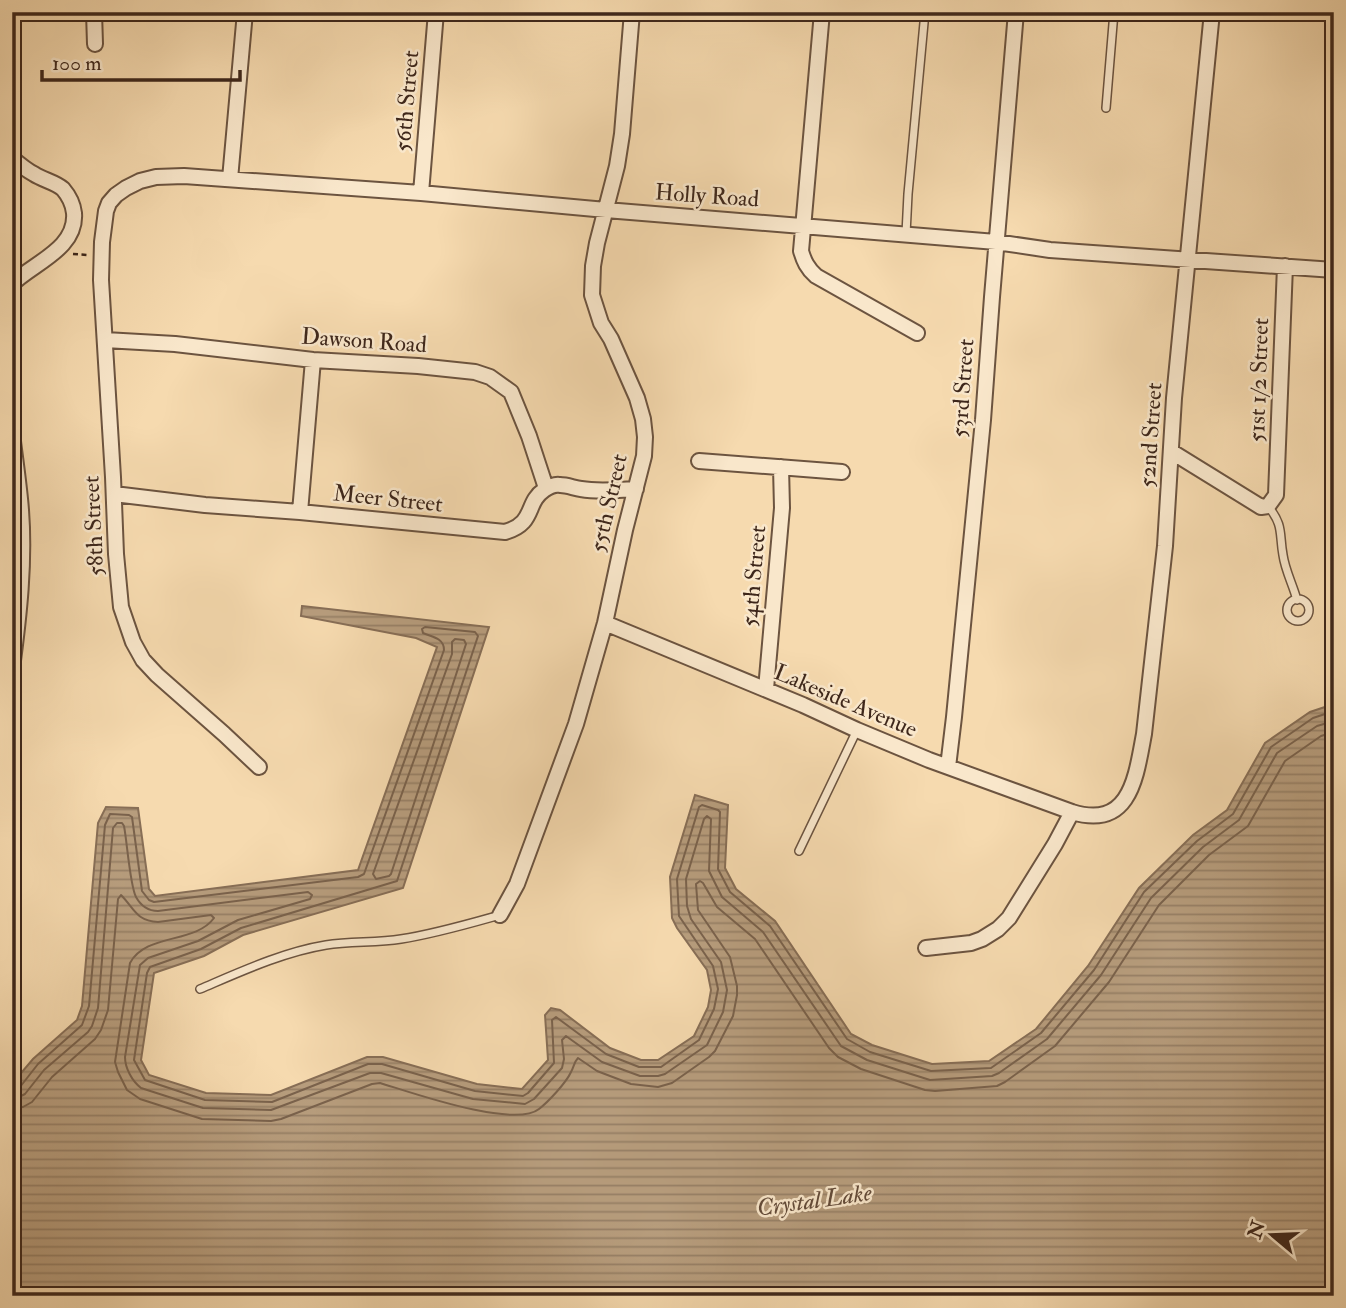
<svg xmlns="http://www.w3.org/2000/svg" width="1346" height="1308" font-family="'IM FELL Double Pica',serif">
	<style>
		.water { fill: url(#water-rules); stroke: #876e56; stroke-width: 2 }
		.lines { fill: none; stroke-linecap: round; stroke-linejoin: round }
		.shore { stroke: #7a624c; stroke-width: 2 }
		.lane-casing { stroke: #6c5440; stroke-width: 10 }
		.street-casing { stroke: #6c5440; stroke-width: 18 }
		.path { stroke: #3e271b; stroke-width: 2.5; stroke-dasharray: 5 3.5; stroke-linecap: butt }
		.lane { stroke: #f9e7cb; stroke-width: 7 }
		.street { stroke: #f9e7cb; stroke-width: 14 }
		.labels { text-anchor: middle; stroke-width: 5; stroke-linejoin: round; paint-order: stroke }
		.street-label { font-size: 23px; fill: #3e271b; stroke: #f9e7cb }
		.water-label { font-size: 24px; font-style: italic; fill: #624a38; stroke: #f9e7cb }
	</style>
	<defs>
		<pattern id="water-rules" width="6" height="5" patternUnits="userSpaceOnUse" patternTransform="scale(1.75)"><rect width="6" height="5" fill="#b79d7d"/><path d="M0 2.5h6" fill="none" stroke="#968066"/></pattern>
	</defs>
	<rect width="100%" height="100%" fill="#f6daaf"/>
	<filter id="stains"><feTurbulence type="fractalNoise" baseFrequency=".00286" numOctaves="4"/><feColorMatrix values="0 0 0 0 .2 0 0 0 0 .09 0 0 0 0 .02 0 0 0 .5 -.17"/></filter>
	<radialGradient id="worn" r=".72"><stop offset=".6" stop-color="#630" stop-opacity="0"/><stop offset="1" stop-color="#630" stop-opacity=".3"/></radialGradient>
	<!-- water -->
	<path class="water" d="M302 606 489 627 403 888 243 935 204 956 154 973 141 1060 149 1075 206 1093 271 1095 367 1057H383L477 1084 522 1089 548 1060 545 1015 551 1008 560 1010 610 1048 641 1060H658L694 1036 708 1007 711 990 707 970 677 928 672 918 670 877 695 795 728 805 725 868 736 889 775 921 851 1034 872 1045 932 1064 989 1061 1036 1029 1088 966 1139 888 1193 835 1227 810 1265 743 1310 712 1334 704V1296H12V1095L16 1079 33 1059 77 1020 82 1006 98 823 106 807 138 808 149 889 155 896 358 870 437 647 416 638 301 616Z"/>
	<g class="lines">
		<!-- shore -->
		<path class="shore" d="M455 639 464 640 466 644 391 874 389 876 376 879 373 874 452 654V642Z
			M12 1089 20 1087 38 1064 82 1025 89 1006 105 825 110 814 129 815 132 817 142 891 149 900 154 902 358 877 364 874 444 650C444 638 432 637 423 633L422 629 425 627 475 632 478 636 397 881 241 928 201 949 150 967 147 973 134 1060 145 1080 205 1100 272 1102 368 1064H382L475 1091 523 1096 528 1093 554 1063 552 1020 556 1017 606 1054 639 1067H661L699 1040 714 1009 718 989 713 966 679 916 677 879 699 807 702 805 718 810 720 812 718 869 730 892 770 926 847 1039 870 1052 931 1071 991 1068 1041 1033 1094 970 1144 892 1197 841 1233 814 1271 747 1313 718 1334 711
			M12 1098 19 1097 25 1094 44 1070 88 1032 92 1026 98 1008 113 828 117 823H122L124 826C127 841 130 886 136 897 141 906 148 911 158 911L308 892 312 895 310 899 238 920 198 941 148 958 140 965 125 1057C125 1068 132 1081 141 1088L203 1108 271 1110 370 1073H381L473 1099 525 1104 534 1099 562 1068 564 1059 562 1040 566 1036 602 1062 640 1076H658L665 1074 707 1045 723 1012 727 990 721 962 691 919 687 906 686 879 704 819 707 816 711 819 709 871 722 897 763 932 841 1046 867 1060 930 1080 992 1076 999 1073 1047 1039 1101 975 1151 898 1203 847 1239 820 1277 753 1317 726 1334 721
			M12 1108 23 1107 32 1102 52 1077 95 1039 101 1030 108 1010 118 899 121 895C134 908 136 921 158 922L211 915 214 918C195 944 146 933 130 963L115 1062 118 1072 127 1090 140 1099 202 1119 271 1121 281 1119 372 1084 380 1083C410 1092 514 1129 539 1109 548 1102 566 1083 571 1072 574 1067 574 1062 578 1058L597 1071 631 1084 658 1087 672 1083 709 1057 715 1051 733 1016 737 995V986L730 957 698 910 696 884 700 881 703 883 717 907 755 939 829 1048 838 1057 861 1069 925 1090 935 1091 997 1086 1005 1082 1055 1046 1109 982 1159 905 1209 855 1248 826 1285 761 1321 736 1334 732"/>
		<defs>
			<path id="lane" d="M1106 108 1114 12
				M906 234 908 194 925 12
				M1268 506C1284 526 1279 533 1283 555 1285 570 1293 585 1297 600
				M1287 610a11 11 0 1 1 22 0a11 11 0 1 1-22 0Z
				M799 851 857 730
				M200 989C240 972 283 952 326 945 351 941 376 943 401 939 434 934 468 924 500 915"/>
			<path id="street" d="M94 12 95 44
				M822 12 801 251C804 261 807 268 816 276L917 333
				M12 158C19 164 26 170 34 174 43 180 55 182 63 189 69 196 73 204 74 213 77 249 33 263 12 284
				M230 179 245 12
				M421 193 436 12
				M105 340 175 344 313 360 418 366 475 372 490 377 511 392 529 436 546 488
				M12 433C15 459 19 484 21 510 25 562 19 616 12 668
				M1172 452 1261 507 1268 506 1276 495 1285 266
				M699 461 842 472
				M114 494 205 505 300 512 505 532C536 523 525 503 544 490 548 487 555 484 560 485 567 485 574 488 581 489 599 492 618 490 636 489
				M300 512 313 360
				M605 623 803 705 857 730 929 760 1072 812C1131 830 1136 776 1144 734L1165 546 1174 398 1212 12
				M766 689 782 508 781 467
				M259 767 224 734 157 675 143 660 133 642 121 607 116 554 113 477 101 280 102 242 106 211 109 203 116 195 126 188 140 181 156 177 184 176 421 193 606 210 996 242 1050 250 1334 270
				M948 767 954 717 983 420 992 297 1016 12
				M500 915 517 884 576 724 605 623 625 530 644 456 645 437 643 419 637 398 611 339 601 323 592 295 593 266 597 243 617 166 622 134 632 12
				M926 948 971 943 982 939 998 929 1009 918 1055 844 1072 812"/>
		</defs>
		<!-- lane casing -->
		<use href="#lane" class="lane-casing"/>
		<!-- street casing -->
		<use href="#street" class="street-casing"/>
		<!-- path -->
		<path class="path" d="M73 254 87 255"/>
		<!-- lane -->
		<use href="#lane" class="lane"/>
		<!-- street -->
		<use href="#street" class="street"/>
	</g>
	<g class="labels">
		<!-- street labels -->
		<g class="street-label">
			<text transform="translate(406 101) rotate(-85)" y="8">56th Street</text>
			<text transform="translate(707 195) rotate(4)" y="8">Holly Road</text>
			<text transform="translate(364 340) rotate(4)" y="8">Dawson Road</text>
			<text transform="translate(1258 380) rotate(-88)" y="8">51st 1/2 Street</text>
			<text transform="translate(962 388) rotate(-86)" y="8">53rd Street</text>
			<text transform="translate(1150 435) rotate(-86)" y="8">52nd Street</text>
			<text transform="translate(388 498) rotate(6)" y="8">Meer Street</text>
			<text transform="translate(608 503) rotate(-77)" y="8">55th Street</text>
			<text transform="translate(93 526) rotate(-93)" y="8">58th Street</text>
			<text transform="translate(753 576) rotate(-85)" y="8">54th Street</text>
			<text transform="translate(846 700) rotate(23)" y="8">Lakeside Avenue</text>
		</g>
		<!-- water labels -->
		<g class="water-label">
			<text transform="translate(814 1200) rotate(-8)" y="8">Crystal Lake</text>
		</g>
	</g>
	<!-- margin -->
	<rect width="1346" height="1308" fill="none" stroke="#f6daaf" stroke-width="42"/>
	<rect x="14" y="14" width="1318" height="1280" fill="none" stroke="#3e271b" stroke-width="3.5"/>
	<rect x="21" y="21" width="1304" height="1266" fill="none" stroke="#3e271b" stroke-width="2"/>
	<!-- north arrow -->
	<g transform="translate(1272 1235) rotate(289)" stroke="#f9e7cb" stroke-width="5" paint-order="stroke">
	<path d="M0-5L12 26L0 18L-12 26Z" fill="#3e271b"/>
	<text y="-10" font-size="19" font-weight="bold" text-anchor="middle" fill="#3e271b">N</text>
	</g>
	<!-- scale -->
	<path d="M42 70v10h198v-10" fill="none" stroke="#3e271b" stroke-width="3.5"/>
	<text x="52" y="70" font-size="21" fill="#3e271b" stroke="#f9e7cb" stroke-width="5" paint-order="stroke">100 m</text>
	<rect width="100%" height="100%" filter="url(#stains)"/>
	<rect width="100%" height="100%" fill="url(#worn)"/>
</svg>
